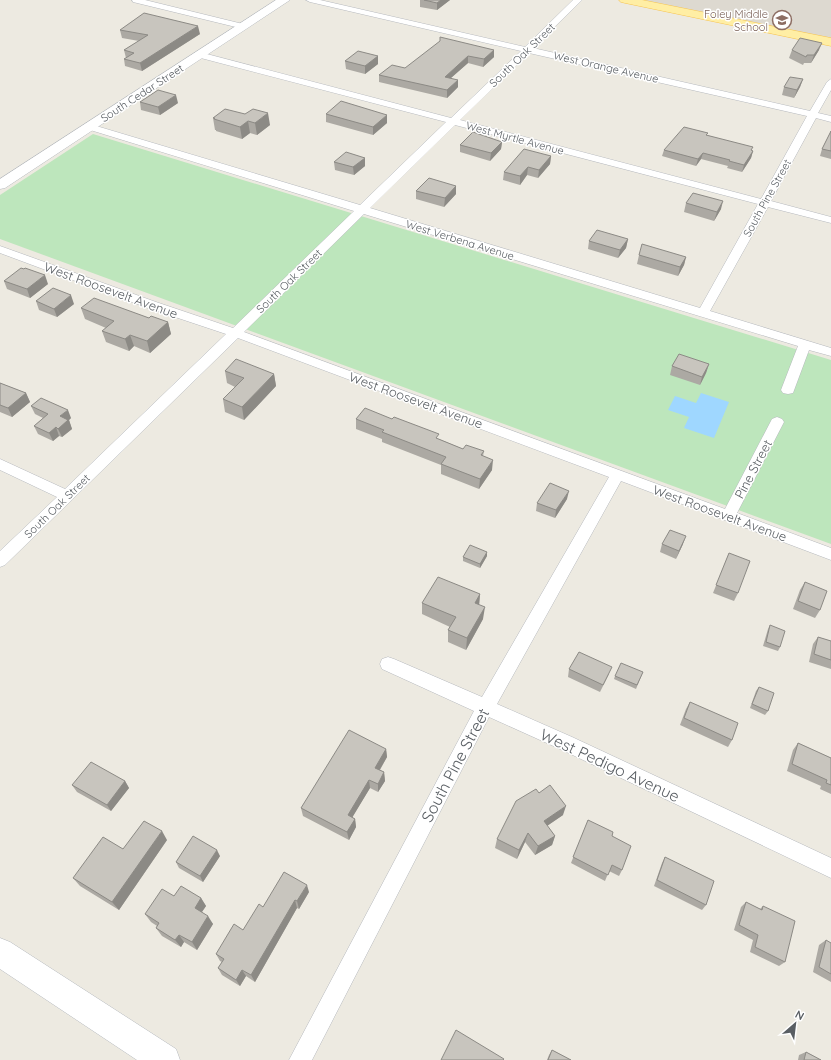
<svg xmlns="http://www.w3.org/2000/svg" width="831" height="1060" font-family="Quicksand,sans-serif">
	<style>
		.education { fill: #ddd9d0 }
		.green { fill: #bde6bc }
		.water { fill: #9fd7ff }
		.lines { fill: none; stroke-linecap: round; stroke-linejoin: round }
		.street-casing { stroke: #b6b9be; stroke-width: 1 }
		.secondary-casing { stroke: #b5b9be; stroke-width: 1 }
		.primary-casing { stroke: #f7c450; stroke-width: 1 }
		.street { fill: #fff; fill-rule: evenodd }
		.secondary { fill: #fff; fill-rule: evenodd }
		.primary { fill: #ffeea4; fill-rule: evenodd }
		.wall { fill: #aca9a3 }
		.shaded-wall { fill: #8c8a85 }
		.building { fill: #c8c5be; stroke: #8c8a85 }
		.labels { text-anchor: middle; stroke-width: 3; stroke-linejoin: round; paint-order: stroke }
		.far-education-label { font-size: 11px; fill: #785e54; stroke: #fff; text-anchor: end }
		.far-street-label { font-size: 11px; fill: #595e63; stroke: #fff }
		.street-label { font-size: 13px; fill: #595e63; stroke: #fff }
		.near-street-label { font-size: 16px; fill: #595e63; stroke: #fff }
	</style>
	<rect width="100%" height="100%" fill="#edeae1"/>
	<!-- education -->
	<path class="education" d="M636 0H831V39Z"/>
	<!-- green -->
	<path class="green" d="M93 134 831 360V544L0 239V195Z"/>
	<!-- water -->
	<path class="water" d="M701 393 729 402 714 438 684 428 689 417 668 410 675 396 696 403Z"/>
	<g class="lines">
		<defs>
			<path id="street" d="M132 0H145L247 25 248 27 244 29 133 2Z
				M306 0H320L525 47 573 0H582L533 48 810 111 827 82 831 79V90L818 113 831 116V122L816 118 771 201 831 217V223L768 207 710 311 831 348V356L809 350 793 393 788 394 783 393 781 390 798 346 364 214 244 332 725 509 772 419 777 417 782 419 784 422 737 513 831 548V560L621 481 497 704 572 737 831 858V878L560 749 489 717 312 1060H289L474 711 382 669 380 664 382 659 388 657 394 659 482 697 609 477 238 338 5 565 0 567V551L57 497 0 470V459L65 489 226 334 148 308 0 253V246L156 302 233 328 354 211 87 129 85 127 87 125H93L360 205 446 122 197 57 196 55 197 53H203L451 118 521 51 310 2ZM529 53 807 116 761 199 460 120ZM455 125 758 204 700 308 370 208Z"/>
			<path id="secondary" d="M276 0H290L5 188 0 189V179Z
				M0 938 10 942 176 1049 180 1060H137L0 969Z"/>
			<path id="primary" d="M619 0H642L831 38V46L625 3 621 2Z"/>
		</defs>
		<!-- street casing -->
		<use href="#street" class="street-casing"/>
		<!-- secondary casing -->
		<use href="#secondary" class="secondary-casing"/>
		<!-- primary casing -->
		<use href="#primary" class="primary-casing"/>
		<!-- street -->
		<use href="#street" class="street"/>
		<!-- secondary -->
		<use href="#secondary" class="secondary"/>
		<!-- primary -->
		<use href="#primary" class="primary"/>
	</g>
	<!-- wall -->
	<path class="wall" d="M420 0H450L437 10 420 7Z
		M120 30 200 34 142 71 125 66 124 59 126 58 124 50 139 41 122 38Z
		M494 50V57L483 67 468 63 451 78 458 87 447 98 379 82V75L405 68Z
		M792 50H819L811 63H804L803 65 789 58Z
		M378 56V64L365 74 346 69 345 61Z
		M803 79 800 87 794 98 782 95 784 87Z
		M140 102 178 103 160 115 141 110Z
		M245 114 270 125 257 135 250 133 242 139 216 131V130H215L213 118Z
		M326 114 387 123 373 135 326 122Z
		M831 131V159L820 156 822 149Z
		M707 135 753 151 751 158 742 172 727 168 728 166 701 159 696 166 662 156 664 150Z
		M502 142 501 149 490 161 460 152V145Z
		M551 156 550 164 538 178 527 175 520 185 503 180 504 172Z
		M365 158V166L354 175 335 170 334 162Z
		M456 186V194L444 207 416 199V191Z
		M686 203 721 209 714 221 684 212Z
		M628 239 626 248 618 258 588 249 589 241Z
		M639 255 686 257 684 265 678 276 637 264Z
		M4 281 48 284 30 298 7 289Z
		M36 301 74 304 57 317 39 310Z
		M81 308 149 318 168 322 171 334 150 353 134 346 129 351 106 342 102 331 106 328 85 319Z
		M709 364 706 373 700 385 670 375 672 366Z
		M225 371 274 374 276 386 244 420 225 412 223 399 235 387 227 383Z
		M0 383 26 393 30 402 12 417 0 412Z
		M31 406 71 418 69 420 72 429 62 437 59 436 53 441 38 434 34 426 43 418 35 414Z
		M356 419 439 439 463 449 484 451 483 456 492 470 479 489 441 474V465L382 442V439L356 429Z
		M567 499 555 518 536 511 537 503Z
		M662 544H683L676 559 660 552Z
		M729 553 738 593 734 601 713 593Z
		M487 556 480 568 463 561V557Z
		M805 582 820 610 815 618 793 609 800 590Z
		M480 594 479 605 483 619 466 650 448 642V630L450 627 422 614V603Z
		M770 625 780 647 778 651 763 646 768 629Z
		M818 637 831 641V669L809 662 813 644Z
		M569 669 609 674 600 692 568 677Z
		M643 672 636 689 614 679 615 676Z
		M759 687 768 711 765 715 750 708 756 691Z
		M690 702 732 740 728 747 680 725 686 709Z
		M798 743 831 758V794L820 789 821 786 787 771 793 750Z
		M386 749 387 757 380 770 384 772 385 781 378 792 370 788 352 817 355 819 356 827 349 840 303 816 301 808Z
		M125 781 129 788 111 811 77 792 72 785Z
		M539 793 563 815 547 826 555 836 552 845 535 855 525 842 517 859 495 848 497 839Z
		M588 820 612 836 622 870 619 876 609 871 605 881 571 863Z
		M167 840 119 910 80 886 73 878 123 849Z
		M220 856 203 882 179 868 176 862Z
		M665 857 706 905 702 910 654 886 662 863Z
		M309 892 299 909 297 908 255 982 246 976 240 986 222 975 218 968 222 962 220 961 216 954 243 930 263 907Z
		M174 896 201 898 206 906 202 912 213 924 197 950 184 942 181 947 162 936 156 928 157 926 151 922 145 914Z
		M746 902 760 909 763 906 785 962 779 966 750 952 753 940 734 930 741 907Z
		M826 940 831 943V982L813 972 819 945Z
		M552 1050 571 1060H547L549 1055Z
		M806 1052 821 1060H798L799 1055Z"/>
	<!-- shaded-wall -->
	<path class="shaded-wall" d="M441 0H450L437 10V3Z
		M198 26 200 34 142 71 140 63Z
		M822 43 819 50 811 63 814 55Z
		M494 50V57L483 67 484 59Z
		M378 56V64L365 74V66Z
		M468 56V63L444 84 445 77Z
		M803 79 800 87 794 98 797 90Z
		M458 80V87L447 98V90Z
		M176 95 178 103 160 115 158 107Z
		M268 113 270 125 257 135 255 123Z
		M387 115V123L373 135V127Z
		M248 121 250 133 242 139 240 127Z
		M502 142 501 149 490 161 491 153Z
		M753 151 751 158 742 172 744 165Z
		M703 153 701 159 696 166 698 159Z
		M551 156 550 164 538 178 539 170Z
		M365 158V166L354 175 353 167Z
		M528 167 527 175 520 185V176Z
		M456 186V194L444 207 445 198Z
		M723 201 721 209 714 221 717 212Z
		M628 239 626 248 618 258 620 250Z
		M686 257 684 265 678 276 680 267Z
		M45 275 48 284 30 298 27 289Z
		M71 295 74 304 57 317 54 309Z
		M168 322 171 334 150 353 147 341Z
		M130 335 134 346 129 351 125 339Z
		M709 364 706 373 700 385 702 377Z
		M274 374 276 386 244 420 242 407Z
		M26 393 30 402 12 417 8 408Z
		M68 410 71 418 69 420 72 429 62 437 58 429 60 416Z
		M56 427 59 436 53 441 49 433Z
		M493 460 492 470 479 489 480 479Z
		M569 491 567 499 555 518 556 510Z
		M686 536 683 544 676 559 679 551Z
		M487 552V556L480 568V564Z
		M480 594 479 606 475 603Z
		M485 607 483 619 466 650 467 638Z
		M386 749 387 757 376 776 375 768Z
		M384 772 385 781 378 792V784Z
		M369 780 370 788 349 823 348 815Z
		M125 781 129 788 111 811 107 805Z
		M566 806 563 815 541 830 544 821Z
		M355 819 356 827 349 840 347 832Z
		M162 831 167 840 119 910 112 902Z
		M528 833 525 842 517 859 519 850Z
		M555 836 552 845 535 855 538 846Z
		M217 850 220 856 203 882 200 876Z
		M307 885 309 892 299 909 297 901Z
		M201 898 206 906 199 916 195 908Z
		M295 900 297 908 255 982 251 975Z
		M208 916 213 924 197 950 192 942Z
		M179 935 184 942 181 947 175 940Z
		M242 970 246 976 240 986 236 980Z"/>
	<!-- building -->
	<path class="building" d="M424 0H441L437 3Z
		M144 13 198 26 140 63 124 59 134 53 124 50 148 35 120 30Z
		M440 37 494 50 484 59 468 56 445 77 458 80 447 90 379 75 392 65 405 68 440 41Z
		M800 38 822 43 814 55H807L806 57 792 50Z
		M358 51 378 56 365 66 345 61Z
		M790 77 803 79 797 90 784 87Z
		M158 90 176 95 158 107 140 102Z
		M341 101 387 115 373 127 326 114Z
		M225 109 245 114 253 109 268 113 255 123 248 121 240 127 214 119 215 118H213Z
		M684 127 708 133 706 135 753 147 751 150 753 151 744 165 729 161 730 160 703 153 698 159 664 150Z
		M831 131V151L822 149Z
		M473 132 502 142 491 153 460 145Z
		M524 149 551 156 539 170 528 167 520 176 504 172Z
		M346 152 365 158 353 167 334 162Z
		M429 178 456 186 445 198 416 191Z
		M693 193 723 201 717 212 686 203Z
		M597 230 628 239 620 250 589 241Z
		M642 244 686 257 680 267 639 255Z
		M21 268 24 269 25 268 45 275 27 289 4 281Z
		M53 288 71 295 54 309 36 301Z
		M94 298 149 318 151 316 168 322 147 341 130 335 125 339 102 331 114 321 81 308Z
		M679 354 709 364 702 377 672 366Z
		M236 359 274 374 242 407 223 399 244 378 225 371Z
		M0 383 26 393 8 408 0 405Z
		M41 398 68 410 60 416 68 420 58 429 56 427 49 433 34 426 48 414 31 406Z
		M365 408 392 419 394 417 439 434 436 438 463 449 466 445 484 451 481 455 493 460 480 479 441 464 446 457 382 432 384 430 356 419Z
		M550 483 569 491 556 510 537 503Z
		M670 530 686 536 679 551 662 544Z
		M470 545 487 552 480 564 463 557Z
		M729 553 750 561 738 593 716 585Z
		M438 577 480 594 475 603 485 607 467 638 448 630 456 617 422 603Z
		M805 582 827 591 820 610 798 601Z
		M770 625 785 631 780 647 766 642Z
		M818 637 831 641V660L814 654Z
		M579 652 612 667 603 685 569 669Z
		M621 663 643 672 637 685 615 676Z
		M759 687 774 693 768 711 752 704Z
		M690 702 738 723 732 740 684 718Z
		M349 730 386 749 375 768 384 772 378 784 369 780 348 815 355 819 347 832 301 808Z
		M798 743 831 758V785L826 783 827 780 792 764Z
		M91 762 125 781 107 805 72 785Z
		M550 785 566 806 544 821 555 836 538 846 528 833 519 850 497 839 516 801 536 789 539 793Z
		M588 820 613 832 612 836 631 846 622 870 612 865 608 875 573 857Z
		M144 821 162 831 112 902 73 878 103 837 123 849Z
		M193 836 217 850 200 876 176 862Z
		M665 857 714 881 706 905 657 880Z
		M284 872 307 885 297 901 295 900 251 975 242 970 236 980 218 968 224 959 216 954 234 924 243 930 259 904 263 907Z
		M181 886 201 898 195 908 208 916 192 942 179 935 175 940 156 928 159 923 145 914 162 889 174 896Z
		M746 902 762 910 763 906 795 921 785 962 755 947 758 935 739 925Z
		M826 940 831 943V974L819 967Z
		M456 1030 504 1059 503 1060H441Z
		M552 1050 571 1060H548Z
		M806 1052 821 1060H804Z"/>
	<!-- icons -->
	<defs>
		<symbol id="school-ring" viewBox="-11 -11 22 22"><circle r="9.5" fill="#fff" stroke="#8d6e63" stroke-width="1.5"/><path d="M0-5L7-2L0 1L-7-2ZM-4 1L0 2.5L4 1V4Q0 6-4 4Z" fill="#8d6e63"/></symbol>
	</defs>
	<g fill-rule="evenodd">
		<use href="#school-ring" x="771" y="9" width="22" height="22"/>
	</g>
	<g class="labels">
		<!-- far-education labels -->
		<g class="far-education-label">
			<text x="768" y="18">Foley Middle<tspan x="768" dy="13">School</tspan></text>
		</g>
		<!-- far-street labels -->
		<g class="far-street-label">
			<text transform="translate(522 55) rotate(-44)" y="4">South Oak Street</text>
			<text transform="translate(606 67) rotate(13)" y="4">West Orange Avenue</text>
			<text transform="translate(142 93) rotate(-33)" y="4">South Cedar Street</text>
			<text transform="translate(515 138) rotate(15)" y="4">West Myrtle Avenue</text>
			<text transform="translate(767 198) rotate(-61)" y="4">South Pine Street</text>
			<text transform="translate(460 240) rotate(17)" y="4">West Verbena Avenue</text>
			<text transform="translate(289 281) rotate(-44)" y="4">South Oak Street</text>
			<text transform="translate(57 506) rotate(-44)" y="4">South Oak Street</text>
		</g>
		<!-- street labels -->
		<g class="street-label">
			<text transform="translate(111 290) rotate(20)" y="5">West Roosevelt Avenue</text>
			<text transform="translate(416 400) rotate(20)" y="5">West Roosevelt Avenue</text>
			<text transform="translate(753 469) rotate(-62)" y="5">Pine Street</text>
			<text transform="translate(720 513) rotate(20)" y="5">West Roosevelt Avenue</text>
		</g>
		<!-- near-street labels -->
		<g class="near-street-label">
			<text transform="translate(455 765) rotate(-62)" y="6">South Pine Street</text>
			<text transform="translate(610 765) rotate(25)" y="6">West Pedigo Avenue</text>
		</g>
	</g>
	<!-- north arrow -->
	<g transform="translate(795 1024) rotate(28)" stroke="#ffffff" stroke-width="3" paint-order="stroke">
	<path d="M0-3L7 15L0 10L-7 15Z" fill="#595e63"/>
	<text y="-6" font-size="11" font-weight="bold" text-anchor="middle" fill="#595e63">N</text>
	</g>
</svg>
